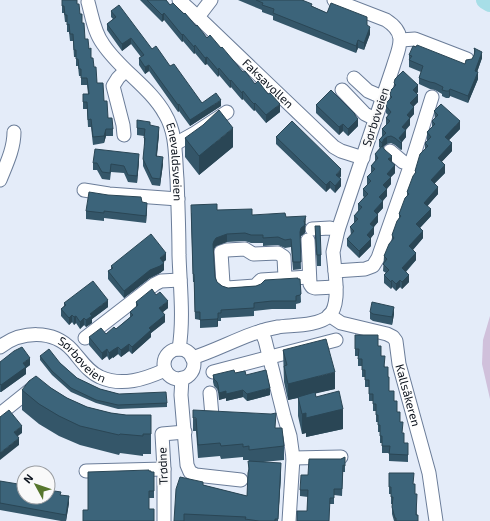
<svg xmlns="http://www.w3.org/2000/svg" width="490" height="521" font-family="'Exo 2',sans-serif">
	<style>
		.green { fill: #d0c0db }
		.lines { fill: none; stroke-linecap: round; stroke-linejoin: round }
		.river { stroke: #a7dee7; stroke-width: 18 }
		.minor-casing { stroke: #6b7d99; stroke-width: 15 }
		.minor { stroke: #fff; stroke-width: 13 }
		.wall { fill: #345669 }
		.shaded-wall { fill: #2a4655 }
		.building { fill: #3c647a; stroke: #2a4655 }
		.labels { text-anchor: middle; stroke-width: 4; stroke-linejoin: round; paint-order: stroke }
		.street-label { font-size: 12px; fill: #0c131d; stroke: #f9f9f9 }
	</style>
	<rect width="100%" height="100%" fill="#e4ecf9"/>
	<!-- green -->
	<path class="green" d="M490 316V399L482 364 483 340Z"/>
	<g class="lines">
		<!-- river -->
		<path class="river" d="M485 0 490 3"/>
		<defs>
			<g id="minor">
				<path id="s1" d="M179 0 198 17 334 147 341 151 363 158"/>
				<path d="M334 0 386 20C408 34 399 47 393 67L338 230 333 252 335 271"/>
				<path id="s2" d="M88 2C92 16 94 32 103 44 120 70 150 87 165 114 177 134 175 157 177 179 178 205 179 230 179 255 180 286 184 318 179 349"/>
				<path d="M198 17 211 0"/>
				<path d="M401 40 415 39 467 59"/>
				<path d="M354 78 368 91 382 97"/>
				<path d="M342 90 365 114 375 119"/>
				<path d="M124 135 123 125 113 86 118 78 125 71"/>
				<path d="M175 144 195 133 227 112"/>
				<path d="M390 151 403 162 411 164"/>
				<path d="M0 180C6 165 14 149 14 132"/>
				<path d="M84 190 109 194 178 199"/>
				<path d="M312 229 330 228 338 230"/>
				<path d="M308 240 310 284 312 287 315 288 336 287"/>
				<path d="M285 278 284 257 278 253 253 254 245 249 227 250 221 252 223 284 227 288 255 286 261 280 309 277"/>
				<path id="s3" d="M329 315 341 323 387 334 393 337 396 341 399 364 429 473 436 521"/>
				<path d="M261 331 265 340 284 416 290 436 293 458 289 521"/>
				<path d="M85 338 155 284 161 281 180 280"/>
				<path id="s4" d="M0 347C21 331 53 329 72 350 81 360 88 372 100 377 122 387 145 379 165 370"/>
				<circle cx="179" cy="364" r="15"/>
				<path d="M192 358C221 349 248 332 278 327 292 325 318 326 329 316 339 306 336 284 335 271L365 269 373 266 378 258 411 164 432 97"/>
				<path d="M213 372 336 340"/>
				<path d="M182 378 181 395 187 465 190 472 196 475 241 480"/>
				<path d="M210 393 212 416"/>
				<path d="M0 414 35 386"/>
				<path d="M293 458 341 457"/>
				<path d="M86 471 164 469"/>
				<path d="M164 521V469L162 434 185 432"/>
			</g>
		</defs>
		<!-- minor casing -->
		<use href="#minor" class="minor-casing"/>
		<!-- minor -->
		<use href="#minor" class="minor"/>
	</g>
	<!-- wall -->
	<path class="wall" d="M62 0 77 4 82 23 85 39 89 49 94 67 97 83 104 101 108 118 113 129V136H106L104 143 93 145 91 127H88L87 109H83V94H88L87 85H81V76H79L78 66H76V57H74L73 41H70L69 32H67V22H65L64 13H62Z
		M140 0H166L170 5 196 26 207 38 221 48 243 72 255 84 280 112 266 123 255 110 254 111 251 108 243 99 242 100 231 87 230 88 219 75 218 77 207 64 205 65 195 53 194 54 183 41 182 42 164 20 162 22Z
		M238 0H302L312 6 327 13 367 25 370 34 364 50 358 48 356 53 273 20V16L262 12V10Z
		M111 11 170 66 202 103 221 106 190 126 179 111 178 112 149 71 145 74 139 65V58L141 57 131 44 122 51 107 30V24L113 19 111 17Z
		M474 48 482 58 477 72 478 79 468 103 450 96 449 98H446L442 96V94L435 90 430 89 419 84V78L421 72 409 67V55L465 64 472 59 474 56Z
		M394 83 418 92 417 93 418 102 414 106V114L410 118V125L406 130V137L402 142V149L401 150 395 145 391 143 387 144 384 146 383 147 392 162 395 173 391 177V184L387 189V196L383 201V208L377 214 378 222 374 227V234L370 239 371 246 359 258 347 246V239L351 235 350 227 354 223V216L358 211V204L364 197 363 196V189L367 185V177L371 173V166L375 161V154L380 148 379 147V140L382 136V129L386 125V118L388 115 386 113V106L390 99V95L394 88Z
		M316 105 355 116 358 126 348 136 343 131 339 135 316 113Z
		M434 111 460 129 449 140 452 151 441 162 445 173 434 184 438 194 427 206 431 216 420 228 423 238 413 250 416 260 406 272 409 282 402 289 400 287 396 291 392 287 391 289 384 283V275L386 273 383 271 384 256 392 241V235L399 218V214L407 196V192L415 174V171L425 149V143L428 140H427V132L432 127V121L435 119Z
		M150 126 159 134 157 156 163 164 160 186 152 185 143 166V159L145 146 144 145V136L137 135V128Z
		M276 137 341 176 340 178 341 186 335 193 330 188 326 192 276 144Z
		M185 138 233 147 199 175 185 157Z
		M139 161 137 183 128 182 124 173 111 172 110 180 102 179 97 170H93V163Z
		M142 202 147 210 146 223 104 218V221L86 219V211Z
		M217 210 252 215 286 217 306 224 305 226V233L301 236 300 239 301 269 293 270 291 247 285 248 278 245 263 246V243H251L245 241 227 242 216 246 213 250 215 277 217 282 222 286 228 288 256 286 300 279 301 302 300 303 296 304V309H272L254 311V316L221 318V321H218V326L217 327 200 328V320L195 319 194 282H193L191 213Z
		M315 226 321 255V266H317L315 237Z
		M166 260 163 262 164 270 160 273 150 278 124 298 108 279V271L111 269V266Z
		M136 302 168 308 163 312 165 322 151 333V337L132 354 129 351 121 357 118 354 113 358V357L109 360 107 356 102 360 89 345V337L106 334 116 329 130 317V312L136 308Z
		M64 303 108 307 92 319V323L86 327 84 325 80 329 76 323 74 325 72 322 69 325 61 316V309L64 306Z
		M370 312 394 314 392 325 373 321 370 319Z
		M355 335 378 346 388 377 389 391 394 401 400 422 404 443H408V462L389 461V453H382V443H380V432H378V422H376V411H373V401H369V387H365V377H362V366H358V356H355Z
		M283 350 335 389 315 393 316 397 343 429 306 437V433L302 434 298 416V398L288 400 284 382Z
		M40 356 60 363 77 378 100 389 119 394 167 403V407L118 409 96 403 71 392 52 375 40 360Z
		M0 362 30 365 26 368V374L1 392H0Z
		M235 373 246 375 270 395 247 401 243 397 226 401V398L219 400 218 392 217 389 214 386 213 382V375Z
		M51 388 67 398 87 407 111 413 126 415H151V454H143V456L120 453 119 455 80 445 59 436 39 424 22 410V390Z
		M193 418 276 428 284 446V460L263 462 281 474 278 521H174L203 485 247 496 249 460H243V457L221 459 220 456 198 458 196 431H193Z
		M345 457V472H343L342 496 334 495V504H330L307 511 308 497 300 496V490L308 475 341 459Z
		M149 471 151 472H154V498H149V509L88 510Z
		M389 473 413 484 415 494 417 515 418 521H394L392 514V504H391V494H389Z
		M0 481 61 495 69 503 66 521H61L0 510Z"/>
	<!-- shaded-wall -->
	<path class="shaded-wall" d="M164 13V20L162 22V15Z
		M370 27V34L364 50V43Z
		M183 34V41L182 42V35Z
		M131 38V44L122 51V44Z
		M358 40V48L356 53V46Z
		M195 45V53L194 54V47Z
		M482 52V58L475 78V71Z
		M207 57V64L205 65V58Z
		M149 65V71L145 74V67Z
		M219 68V75L218 77V70Z
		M478 72V79L468 103V96Z
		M231 80V87L230 88V81Z
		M418 85V92L413 97V90Z
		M450 89V96L449 98V91Z
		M243 91V99L242 100V93Z
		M418 95V102L410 110V103Z
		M221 100V106L190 126V120Z
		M255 103V110L254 111V104Z
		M179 104V111L178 112V105Z
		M280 104V112L266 123V115Z
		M414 107V114L407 122V115Z
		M355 114V121L358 119V126L348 136V129Z
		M410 118V125L402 133V127Z
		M460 121V129L445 144V137Z
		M343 124V131L339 135V127Z
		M159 127V134L156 163V156Z
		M233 128V147L199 175V156Z
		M106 129V136L104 143V136Z
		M406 130V137L401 143 399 138Z
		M387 137V144L384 146 382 150V143L384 139Z
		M402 142V149L401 150V143Z
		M452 143V151L438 166V158Z
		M139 154V161L137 183V176Z
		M392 156V163L388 159Z
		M163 157V164L160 186V179Z
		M395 165V173L387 181V174Z
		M445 165V173L431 187V180Z
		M341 169V176L336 182V175Z
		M391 177V184L383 192V185Z
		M341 179V186L335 193V186Z
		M330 181V188L326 192V185Z
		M438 187V194L424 210V203Z
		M387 189V196L379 204V197Z
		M383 201V208L374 218V211Z
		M147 203V210L146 223V216Z
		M431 209V216L416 232V224Z
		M378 215V222L370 231V224Z
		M306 216 305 233 301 236 300 240V232Z
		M374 227V234L367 243V235Z
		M423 231V238L409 254V246Z
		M227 234V242L216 246 214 249 213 252V244L214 241 216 238Z
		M371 239V246L359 258V251Z
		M166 253V260L160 265V258Z
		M416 253V260L402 275V268Z
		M164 263V270L160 273 150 278 124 298V291L150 270Z
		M409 275V282L402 289V282Z
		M392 280V287L391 289V282Z
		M400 280V287L396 291V284Z
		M108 300V307L92 319V323L86 327V320L90 314Z
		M168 301V308L159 315V308Z
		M394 307V314L392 325V317Z
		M218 313V326L217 327V319Z
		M72 315V322L69 325V318Z
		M165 315V322L151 333V337L132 354V347L149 328Z
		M76 316V323L74 325V317Z
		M84 318V325L80 329V322Z
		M129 344V351L121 357V350Z
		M118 347V354L113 358V350Z
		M107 349V356L102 360V353Z
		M113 350V357L109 360V353Z
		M30 358V365L26 368V374L1 392V385L23 363Z
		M335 372V389L288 400V384Z
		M270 388V395L247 401V394Z
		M243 390V397L226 401V394Z
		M226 391V398L219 400V393Z
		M343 409V429L306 437V433L302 434V414L306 413Z
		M22 426V433L14 439V432Z
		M19 438V445L0 460V453Z
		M281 463V474L278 521Z
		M69 496V503L66 521V515Z"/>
	<!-- building -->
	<path class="building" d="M62 0H77V4H79L80 14H82V23H84L85 39H88L89 49 91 48V58H93L94 67H96L97 83H103L104 101H107L108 118H112L113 129H106L104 136 93 137 91 119 88 120 87 102H83V94H89L87 78H81V69H79L78 59H76V50H74L73 34H70L69 24 67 25V15H65L64 6H62Z
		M147 0H166L170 5 173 3 184 14 185 13 196 26 197 25 207 38 210 35 221 48 222 47 243 72 245 71 255 84 258 81 268 94 270 93 280 104 266 115 255 103 254 104 251 101 243 91 242 93 231 80 230 81 219 68 218 70 207 57 205 58 195 45 194 47 183 34 182 35 164 13 162 15Z
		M256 0H302L312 4 311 6 327 13 331 3 367 17V25L370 27 364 43 358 40 356 46 273 13 274 9 262 5 263 3Z
		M119 5 152 49 156 46 170 66 174 64 202 103 216 93 221 100 190 120 179 104 178 105 149 65 145 67 139 58 144 55 131 38 122 44 107 24 116 17 111 11Z
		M417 45 465 64 466 60 472 59 474 55 475 51 474 48 482 52 475 71 478 72 468 96 450 89 449 91H446L442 90 443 87 435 83 430 82 419 78 423 66 409 60 412 56 409 55 413 46 416 47Z
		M403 71 418 85 413 90 418 95 410 103 414 107 407 115 410 118 402 127 406 130 399 138 402 142 401 143 395 138 391 136 387 137 384 139 382 143 379 140 386 133 382 129 390 121 386 118 391 112 386 106 387 102 392 97 390 95 391 90 396 85 394 83 395 79Z
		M331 90 355 114V115L358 119 348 129 343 124 339 127 316 105Z
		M441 104 460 121 445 137 452 143 438 158 445 165 431 180 438 187 424 203 431 209 416 224 423 231 409 246 416 253 402 268 409 275 402 282 400 280 396 284 392 280 391 282 384 275 389 270 383 264 387 259 384 256 389 244 394 238 392 235 397 221 401 216 399 214 405 198 409 194 407 192 413 176 416 172 415 171 420 154 428 146 425 143 431 137 427 132 435 124 432 121 438 115 434 111Z
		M219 110 233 128 199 156 185 138 203 125Z
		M137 120 150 122V125L159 127 156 156 163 157 160 179 152 178 143 159 145 138H144L145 129 137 128Z
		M292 121 341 169 336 175 341 179 335 186 330 181 326 185 276 137Z
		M382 146 385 150 392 156 388 159 395 165 387 174 391 177 383 185 387 189 379 197 383 201 374 211 378 215 370 224 374 227 367 235 371 239 359 251 347 239 354 231 350 227 358 219 354 216 362 207 358 204 368 194 363 189 371 181 367 177 375 169 371 166 378 158 375 154Z
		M95 149 139 154 137 176 128 175 124 166 111 164 110 173 102 172 97 163H93Z
		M89 192 108 195 141 197 142 202 147 203 146 216 104 211V213L86 211Z
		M217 204V210L252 209V215L285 213 286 217 306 216 304 221 305 225 301 228 300 232 301 262H293L291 239 285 240 278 237 263 238V235H251L245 233 227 234 216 238 214 241 213 244 215 277 217 282 222 286 228 288 256 286 261 284 265 280 298 278V279H300L301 294 300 295 296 296V301H272L254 303V308L221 310V313H218V318L217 319 200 320V312H195L194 274H193L191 205Z
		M315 226H320L321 255H317Z
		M151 234 166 253 160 258 164 263 160 266 150 270 124 291 108 271 113 268 111 266Z
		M93 281 108 300 90 314 92 316 86 320 84 318 80 322 76 316 74 317 72 315 69 318 61 309 66 305 64 303Z
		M152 289 156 295 160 292 168 301 159 308 165 315 149 328 151 330 132 347 129 344 121 350 118 347 113 350 109 353 107 349 102 353 89 337 101 328 106 334 114 327 116 329 133 315 130 312 138 305 136 302Z
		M372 302 394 307 392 317 373 314 370 312Z
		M355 335H378V346H381V356H385L384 367H388V377H389V391H394V401H397V412H400V422H403L402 433H404V443H408V455L389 454 390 446H382V436H380V425H378V415H376V404H373V394H369V380H365V370H362V359H358L359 349H355Z
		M326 339 335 372 288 384 284 366 287 365 283 350Z
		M22 347 30 358 23 363 26 367 1 385 0 384V362L14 351Z
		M49 349 60 363 77 378 100 389 119 394 166 392 167 403 118 405 96 400 71 388 52 371 40 356Z
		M234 370 235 373 245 371 246 375 266 370 270 388 247 394 243 390 226 394V391L219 393 218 385 217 382 214 379 213 375Z
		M36 376 51 388 67 398 87 407 111 413 126 415H151V434H143V436L120 434 119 435 80 426 59 416 39 404 22 390 29 381Z
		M339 391 343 409 306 418V413L302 414 298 397 315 392 316 397Z
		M9 410 22 426 14 432 19 438 0 453V417Z
		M193 410 271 414 276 413 275 428H282L284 446 249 450V446L243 447V444L221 446 220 443 198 445 196 418H193Z
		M345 457V466L343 465 342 489H334V498H330L329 521H297V511H307L308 490H300L301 475H308L309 459H341Z
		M248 461 281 463 278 519H275V521H259L245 519 246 517 184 514V521H174L176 489 180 477 203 482V485L247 496 248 473 249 469Z
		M149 470V471H151V472H154V491H149V509H154V521H83V510H88V472Z
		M389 473H414L413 484H415V494H417L416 515H418V521H396V518H395L392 507 393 497H391V487H389Z
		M0 481 24 485V497H48V490L61 492 60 495 69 496 66 515 0 503Z"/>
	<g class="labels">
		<!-- street labels -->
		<g class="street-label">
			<text dy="4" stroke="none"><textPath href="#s1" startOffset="122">Faksavollen</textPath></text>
			<text transform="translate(376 117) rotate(-72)" y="4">Sørbøveien</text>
			<text dy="4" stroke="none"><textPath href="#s2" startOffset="188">Enevaldsveien</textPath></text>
			<text dy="4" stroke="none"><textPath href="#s4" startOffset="93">Sørbøveien</textPath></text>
			<text dy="4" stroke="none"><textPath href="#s3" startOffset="129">Kallsåkeren</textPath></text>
			<text transform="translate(163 466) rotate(-92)" y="4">Trødne</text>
		</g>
	</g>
	<!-- north arrow -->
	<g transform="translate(36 485) rotate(310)"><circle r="19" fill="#f9f9f9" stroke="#9a9da1"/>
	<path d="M0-3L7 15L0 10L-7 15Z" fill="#56762c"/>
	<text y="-6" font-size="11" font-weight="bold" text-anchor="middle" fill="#0c131d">N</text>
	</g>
</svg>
